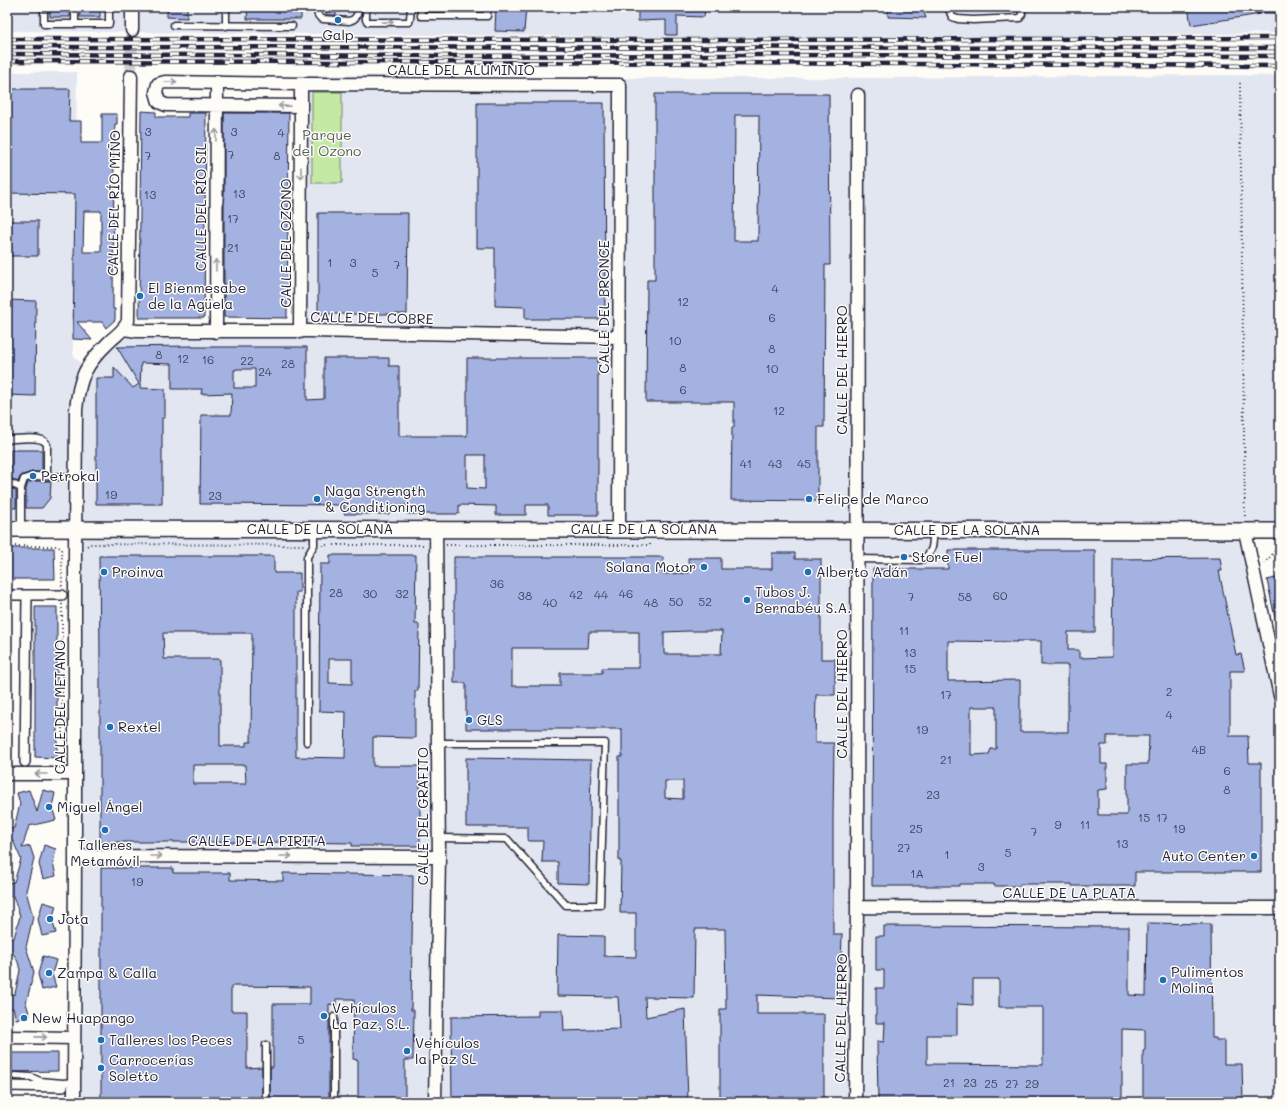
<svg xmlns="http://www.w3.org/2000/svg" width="1287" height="1109" font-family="Mali,sans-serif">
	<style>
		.built { fill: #e2e6f0 }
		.green { fill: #c4e9a3; stroke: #73866f }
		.building { fill: #a3b2e1; stroke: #22223b; fill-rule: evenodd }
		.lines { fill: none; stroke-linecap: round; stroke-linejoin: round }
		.minor-tunnel { stroke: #d1d0d1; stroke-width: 12; stroke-dasharray: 12 6; stroke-linecap: butt }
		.service-casing { stroke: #22223b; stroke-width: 9 }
		.pedestrian-casing { stroke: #22223b; stroke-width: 12 }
		.minor-casing { stroke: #22223b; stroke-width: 15 }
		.tertiary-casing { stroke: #22223b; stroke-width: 18 }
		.path { stroke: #22223b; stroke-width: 2; stroke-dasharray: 1 3; stroke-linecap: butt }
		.service { stroke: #fdfcf7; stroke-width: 6 }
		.pedestrian { stroke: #fdfcf7; stroke-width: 9 }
		.minor { stroke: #fdfcf7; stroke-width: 12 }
		.tertiary { stroke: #fdfcf7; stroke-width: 15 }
		.rail-casing { stroke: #22223b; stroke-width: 4.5 }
		.rail { stroke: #fdfcf7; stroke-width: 3; stroke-dasharray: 9; stroke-linecap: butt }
		.oneway { stroke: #9a9aa2 }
		.poi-dot { fill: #1f6fb2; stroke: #fdfcf7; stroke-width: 1.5 }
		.labels { text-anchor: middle; stroke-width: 3; stroke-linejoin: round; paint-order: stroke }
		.number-label { font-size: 12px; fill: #424664 }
		.poi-label { font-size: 14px; fill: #22223b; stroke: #fdfcf7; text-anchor: start }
		.street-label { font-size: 14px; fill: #22223b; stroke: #fdfcf7 }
		.park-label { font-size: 14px; fill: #535e5a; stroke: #fdfcf7 }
	</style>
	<rect width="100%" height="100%" fill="#fdfcf7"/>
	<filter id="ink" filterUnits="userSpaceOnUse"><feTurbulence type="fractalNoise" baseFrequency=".025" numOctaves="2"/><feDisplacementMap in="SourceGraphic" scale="8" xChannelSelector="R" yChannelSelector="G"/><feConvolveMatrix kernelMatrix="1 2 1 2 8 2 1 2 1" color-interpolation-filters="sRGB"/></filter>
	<g filter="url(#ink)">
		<!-- built -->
		<path class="built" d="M7 7H1280V33L881 39 7 31Z
			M7 72H77L73 354 76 359 87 367 124 329 300 331 306 75 626 78H876L1223 75 1280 76V531H1245L1280 696V1102H74L75 529H7Z"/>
		<!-- green -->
		<path class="green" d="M312 92H342V183H312Z
			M7 1072H13L12 1100H7Z"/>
		<!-- building -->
		<path class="building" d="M50 7H70V17H50Z
			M80 7H100V17H80Z
			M167 7H187V18L167 17Z
			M248 7H301V19H247Z
			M326 7H336V15H326Z
			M496 7H526L524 32 495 31Z
			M638 7H705L704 17 677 16V35H666V20L638 21Z
			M888 7H922L926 18 888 17Z
			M1188 7H1254V9L1255 13 1261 14 1191 25Z
			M7 89H70L69 121H81V143H102V114H117V124H115L114 143 113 309H115V320L106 328 102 322H77L92 340 73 339 75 194 7 193ZM84 211H101V252H83Z
			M655 94H829L830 265H825L824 427H818V501L731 500 732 427H734V402H646L647 280H655ZM735 115H759L758 241H734Z
			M477 103H604L605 319H525V307L495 306V248H477Z
			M141 111 156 112V117H188V113H206L204 318H139Z
			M224 113H289L287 318 224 317Z
			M318 213H408L407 314H318Z
			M7 221H38V256H7Z
			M7 300 36 301 35 396 7 395Z
			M192 346V347H307V400L324 399V358H389V366H399V436H467V358H598V515H548V505H526V515H496V506L459 505V514H407V505H389V514H344V505L200 504 201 415H231L232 393 201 394 202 389H172V364L141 363 140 388 165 389V418H162V504H96V378H114V367L133 388 139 384 117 347ZM236 369H255V388H234V370H236ZM467 455H485V489L467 488Z
			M11 450H42V472H32L23 475 20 477 18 482 12 479 10 475H7V469H11Z
			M34 481H51L50 498 42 508H26V489L28 483Z
			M7 486 16 491V508H13L7 502Z
			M7 548H54L55 579H7Z
			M948 550H1095V632H1068V650H1079V658L1112 657 1113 559 1220 558 1222 571H1219L1236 655 1241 654 1245 671H1230V736H1248L1249 763H1261V872H1135V886H1072V884H1020V886H994V884H959V886H872L873 569H948ZM948 641 1017 642V641H1041V665H1068V732H1020V680L948 681ZM971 707H996V749H991L989 754 971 755ZM1107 736H1149L1148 764H1127V815H1098V790L1107 789V764H1101V745H1107Z
			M772 553H795V559H821V659H835V695H816L815 743H834L833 818V934H842L840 998 757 995V1014H824V1102H720V1009H726L725 929H695L694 998 645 997 646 1017 685 1009 688 1102H452L451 1017 538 1016V1010H563L564 1031 620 1029 618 997 557 996 558 935 604 936V956L636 957V913H620L621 861H619V757H622V729H466V683H454V557H663V574L689 573 688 558H721V569H772ZM689 631H722L721 654H664V632ZM589 632H639V668H602V673H560V686H512V648H588ZM665 781H683V799L665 798Z
			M330 555H416L415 624H419L418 691H415V738L373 737V766H420V846H352V843L286 842H100V659L99 556H274V573H300V592H296V757L345 758 346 712 319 711 320 564H330ZM163 633H252L251 742H246V746H220V659H164ZM329 659H352V684L329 683ZM193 765H245L246 784H193Z
			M1280 577V623H1276L1267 580Z
			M35 607H57V758L35 757Z
			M466 758 591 760 589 884 558 883V862H542L543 841H528V827H466Z
			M29 790 37 812 43 790 55 793 52 807 56 820 29 826 22 848 30 846 34 858 26 891 33 917 26 947 34 972 26 1003 30 1016 16 1019 13 1008 7 1009V995L15 994 20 970 18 962 13 953 7 954V940L14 938 20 916 13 896 7 897V883L14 882 21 859 13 841H7V830L14 828 20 804 17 793Z
			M44 845 56 849 53 863 56 876 43 879 39 864Z
			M101 868H173V873H230V880L283 881V873L413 875 411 1010H414L413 1060H405V1102H358V1060L353 1059 354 999H336V1005L329 1004V1102H270V1067H273V1004H310V987L231 986V1011H247V1068L262 1067V1102H101Z
			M43 902 56 906 52 919 56 933 42 936 38 919Z
			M1147 923 1211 924 1212 1038H1216V1040H1224V1064H1242L1243 1102H1143V1051L1145 1050V1030L1122 1029V1102H878L877 1041 884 1042 885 1023H876V988H884V970H876V936H884V926L1129 927V995L1146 996ZM973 979H999V1007H1043V1065L927 1064V1035H957V1004L973 1005Z
			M43 956 56 960 52 974 56 987 42 990 38 974Z
			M7 1053H58V1071L7 1072Z"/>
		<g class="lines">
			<!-- minor-tunnel -->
			<path class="minor-tunnel" d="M131 76 132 30"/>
			<defs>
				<path id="service" d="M44 7V24H109V7
					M226 7V26
					M317 7C317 13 317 17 323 19L349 21C357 19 358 14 358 7
					M366 7V20L368 22H409L410 19 411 7
					M421 7V16H487V7
					M948 7 952 17 958 19 973 20 1020 18 1022 14V7
					M1258 9H1280
					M75 24V7
					M174 25 292 26
					M7 441 11 439C21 439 44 435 47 445V476
					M7 479 8 482 21 488
					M21 529V488L24 479 33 476 76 477
					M857 559 921 560C934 552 933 545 933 531
					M307 742V557L314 545V529
					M438 743H605L600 905H566L507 839 439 838
					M334 1017V1102
					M15 1076 31 1077 40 1081 63 1083 74 1082
					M266 1102V1045"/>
				<path id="pedestrian" d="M7 595H62
					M25 762 27 595
					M7 1086 63 1087"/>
				<path id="minor" d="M132 7V30
					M301 84V106L166 105 159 102 156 92 158 84 165 82 301 84H306L620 85 619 529
					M124 329 137 331H308L619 337
					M216 332 217 82
					M300 332 301 106
					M1245 531 1280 696
					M7 774H75
					M75 856 439 857
					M857 907 1280 908
					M7 1037 74 1038
					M74 1102 75 856V554L76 410C79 377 86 364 109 342 117 334 123 332 128 321L131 76
					M435 1102 439 857 436 529
					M855 1102 857 907 858 95"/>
				<path id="tertiary" d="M7 529 1280 531"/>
			</defs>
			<!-- service casing -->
			<use href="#service" class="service-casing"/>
			<!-- pedestrian casing -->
			<use href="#pedestrian" class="pedestrian-casing"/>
			<!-- minor casing -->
			<use href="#minor" class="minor-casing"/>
			<!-- tertiary casing -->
			<use href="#tertiary" class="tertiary-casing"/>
			<!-- path -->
			<path class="path" d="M1240 83 1245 518
				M322 545H424
				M446 545H650V543
				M7 546H57L62 549V586
				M87 546 90 544 304 545
				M1264 564 1280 545
				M62 604V734"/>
			<!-- service -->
			<use href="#service" class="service"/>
			<!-- pedestrian -->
			<use href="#pedestrian" class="pedestrian"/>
			<!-- minor -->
			<use href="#minor" class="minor"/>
			<!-- tertiary -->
			<use href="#tertiary" class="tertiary"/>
			<defs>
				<path id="rail" d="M7 39 729 40 1280 38
					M7 47 1280 48
					M7 54 449 56 728 55 1280 56
					M7 61 729 63 1280 66"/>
			</defs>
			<!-- rail casing -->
			<use href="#rail" class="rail-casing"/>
			<!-- rail -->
			<use href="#rail" class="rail"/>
		</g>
		<!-- one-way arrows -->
		<defs><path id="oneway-shaft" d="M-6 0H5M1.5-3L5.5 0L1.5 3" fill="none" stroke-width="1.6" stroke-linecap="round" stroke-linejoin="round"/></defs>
		<g class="oneway">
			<use href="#oneway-shaft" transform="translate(388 22) rotate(-1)"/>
			<use href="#oneway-shaft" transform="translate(171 82)"/>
			<use href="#oneway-shaft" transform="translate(284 106) rotate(-179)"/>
			<use href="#oneway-shaft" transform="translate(216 135) rotate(-90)"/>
			<use href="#oneway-shaft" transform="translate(301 173) rotate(90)"/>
			<use href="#oneway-shaft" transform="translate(216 265) rotate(-90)"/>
			<use href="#oneway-shaft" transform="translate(41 774) rotate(-180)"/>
			<use href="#oneway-shaft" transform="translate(156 856)"/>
			<use href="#oneway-shaft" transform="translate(286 856)"/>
			<use href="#oneway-shaft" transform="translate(41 1037) rotate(1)"/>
		</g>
	</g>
	<!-- markers -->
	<g class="poi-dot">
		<circle cx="338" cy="20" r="4"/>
		<circle cx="140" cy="296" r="4"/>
		<circle cx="33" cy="476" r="4"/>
		<circle cx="317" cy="499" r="4"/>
		<circle cx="809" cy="499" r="4"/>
		<circle cx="904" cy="557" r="4"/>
		<circle cx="704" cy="567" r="4"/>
		<circle cx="104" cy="572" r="4"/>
		<circle cx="808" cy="572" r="4"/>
		<circle cx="747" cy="600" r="4"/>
		<circle cx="469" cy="720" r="4"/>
		<circle cx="110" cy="727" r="4"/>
		<circle cx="49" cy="807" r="4"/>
		<circle cx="105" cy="830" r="4"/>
		<circle cx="1254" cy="856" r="4"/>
		<circle cx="50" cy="919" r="4"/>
		<circle cx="49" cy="973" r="4"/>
		<circle cx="1163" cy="980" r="4"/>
		<circle cx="324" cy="1016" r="4"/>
		<circle cx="24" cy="1018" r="4"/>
		<circle cx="101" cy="1040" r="4"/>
		<circle cx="407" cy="1051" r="4"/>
		<circle cx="101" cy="1068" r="4"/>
	</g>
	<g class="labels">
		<!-- number labels -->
		<g class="number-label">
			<text x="148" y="136">3</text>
			<text x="234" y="136">3</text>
			<text x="281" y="137">4</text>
			<text x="231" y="159">7</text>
			<text x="148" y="160">7</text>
			<text x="277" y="160">8</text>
			<text x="239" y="198">13</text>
			<text x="150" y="199">13</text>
			<text x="233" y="223">17</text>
			<text x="233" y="252">21</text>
			<text x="330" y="267">1</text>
			<text x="353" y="267">3</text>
			<text x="397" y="269">7</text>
			<text x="375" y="277">5</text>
			<text x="775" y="293">4</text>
			<text x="683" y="306">12</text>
			<text x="772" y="322">6</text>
			<text x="675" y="345">10</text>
			<text x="772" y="353">8</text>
			<text x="159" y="359">8</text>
			<text x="183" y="363">12</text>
			<text x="208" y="364">16</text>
			<text x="247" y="365">22</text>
			<text x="288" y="368">28</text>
			<text x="683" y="372">8</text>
			<text x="772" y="373">10</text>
			<text x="265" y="376">24</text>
			<text x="683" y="394">6</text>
			<text x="779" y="415">12</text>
			<text x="746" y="468">41</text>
			<text x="775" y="468">43</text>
			<text x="804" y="468">45</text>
			<text x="111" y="499">19</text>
			<text x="215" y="500">23</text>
			<text x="497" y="588">36</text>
			<text x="336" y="597">28</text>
			<text x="370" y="598">30</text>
			<text x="402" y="598">32</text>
			<text x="626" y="598">46</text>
			<text x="576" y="599">42</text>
			<text x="601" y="599">44</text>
			<text x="525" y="600">38</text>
			<text x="1000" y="600">60</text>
			<text x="911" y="601">7</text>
			<text x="965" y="601">58</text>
			<text x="676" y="606">50</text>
			<text x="705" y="606">52</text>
			<text x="550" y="607">40</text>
			<text x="651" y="607">48</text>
			<text x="904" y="635">11</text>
			<text x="910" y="657">13</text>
			<text x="910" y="673">15</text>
			<text x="1169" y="696">2</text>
			<text x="946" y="699">17</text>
			<text x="1169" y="719">4</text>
			<text x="922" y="734">19</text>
			<text x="1199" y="754">4B</text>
			<text x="946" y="764">21</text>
			<text x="1227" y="775">6</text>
			<text x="1227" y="794">8</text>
			<text x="933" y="799">23</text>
			<text x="1144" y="822">15</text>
			<text x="1162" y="822">17</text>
			<text x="1058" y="829">9</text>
			<text x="1085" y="829">11</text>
			<text x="916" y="833">25</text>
			<text x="1179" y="833">19</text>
			<text x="1034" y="836">7</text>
			<text x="1122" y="848">13</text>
			<text x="904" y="852">27</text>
			<text x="1008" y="857">5</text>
			<text x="947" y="859">1</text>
			<text x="981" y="871">3</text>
			<text x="917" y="878">1A</text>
			<text x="137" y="886">19</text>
			<text x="301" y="1044">5</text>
			<text x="949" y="1087">21</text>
			<text x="970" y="1087">23</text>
			<text x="991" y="1088">25</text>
			<text x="1012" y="1088">27</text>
			<text x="1032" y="1088">29</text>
		</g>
		<!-- poi labels -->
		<g class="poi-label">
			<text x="338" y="40" text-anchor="middle">Galp</text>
			<text x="148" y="293">El Bienmesabe<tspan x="148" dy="16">de la Agüela</tspan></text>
			<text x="41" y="481">Petrokal</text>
			<text x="325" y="496">Naga Strength<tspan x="325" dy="16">&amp; Conditioning</tspan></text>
			<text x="817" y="504">Felipe de Marco</text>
			<text x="912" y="562">Store Fuel</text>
			<text x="696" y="572" text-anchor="end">Solana Motor</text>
			<text x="112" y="577">Proinva</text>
			<text x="816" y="577">Alberto Adán</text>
			<text x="755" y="597">Tubos J.<tspan x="755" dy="16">Bernabéu S.A.</tspan></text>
			<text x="477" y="725">GLS</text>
			<text x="118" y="732">Rextel</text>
			<text x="57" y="812">Miguel Ángel</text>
			<text x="105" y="850" text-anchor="middle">Talleres<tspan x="105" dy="16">Metamóvil</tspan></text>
			<text x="1246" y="861" text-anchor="end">Auto Center</text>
			<text x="58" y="924">Jota</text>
			<text x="1171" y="977">Pulimentos<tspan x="1171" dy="16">Molina</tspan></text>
			<text x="57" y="978">Zampa &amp; Calla</text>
			<text x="332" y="1013">Vehículos<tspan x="332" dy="16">La Paz, S.L.</tspan></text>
			<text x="32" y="1023">New Huapango</text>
			<text x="109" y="1045">Talleres los Peces</text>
			<text x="415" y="1048">Vehículos<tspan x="415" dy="16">la Paz SL</tspan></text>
			<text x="109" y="1065">Carrocerías<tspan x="109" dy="16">Soletto</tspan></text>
		</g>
		<!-- street labels -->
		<g class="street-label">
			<text x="461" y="75">CALLE DEL ALUMINIO</text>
			<text transform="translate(114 203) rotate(-89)" y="5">CALLE DEL RÍO MIÑO</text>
			<text transform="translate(201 207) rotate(-90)" y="5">CALLE DEL RÍO SIL</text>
			<text transform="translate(286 243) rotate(-90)" y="5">CALLE DEL OZONO</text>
			<text transform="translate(604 307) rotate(-90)" y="5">CALLE DEL BRONCE</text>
			<text transform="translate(372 318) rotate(1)" y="5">CALLE DEL COBRE</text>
			<text transform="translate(842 370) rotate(-90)" y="5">CALLE DEL HIERRO</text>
			<text x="320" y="534">CALLE DE LA SOLANA</text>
			<text x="644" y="534">CALLE DE LA SOLANA</text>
			<text x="967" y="535">CALLE DE LA SOLANA</text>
			<text transform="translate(842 694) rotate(-90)" y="5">CALLE DEL HIERRO</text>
			<text transform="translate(60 707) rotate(-90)" y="5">CALLE DEL METANO</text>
			<text transform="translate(423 816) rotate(-90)" y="5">CALLE DEL GRAFITO</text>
			<text x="257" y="846">CALLE DE LA PIRITA</text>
			<text x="1069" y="898">CALLE DE LA PLATA</text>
			<text transform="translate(841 1018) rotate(-89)" y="5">CALLE DEL HIERRO</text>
		</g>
		<!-- park labels -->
		<g class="park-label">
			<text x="327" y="140">Parque<tspan x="327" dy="16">del Ozono</tspan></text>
		</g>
	</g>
	<!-- margin -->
	<rect width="1287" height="1109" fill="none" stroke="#fdfcf7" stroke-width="24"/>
	<rect x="12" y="12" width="1263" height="1085" fill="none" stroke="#22223b" stroke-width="1.5" filter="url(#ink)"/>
</svg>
